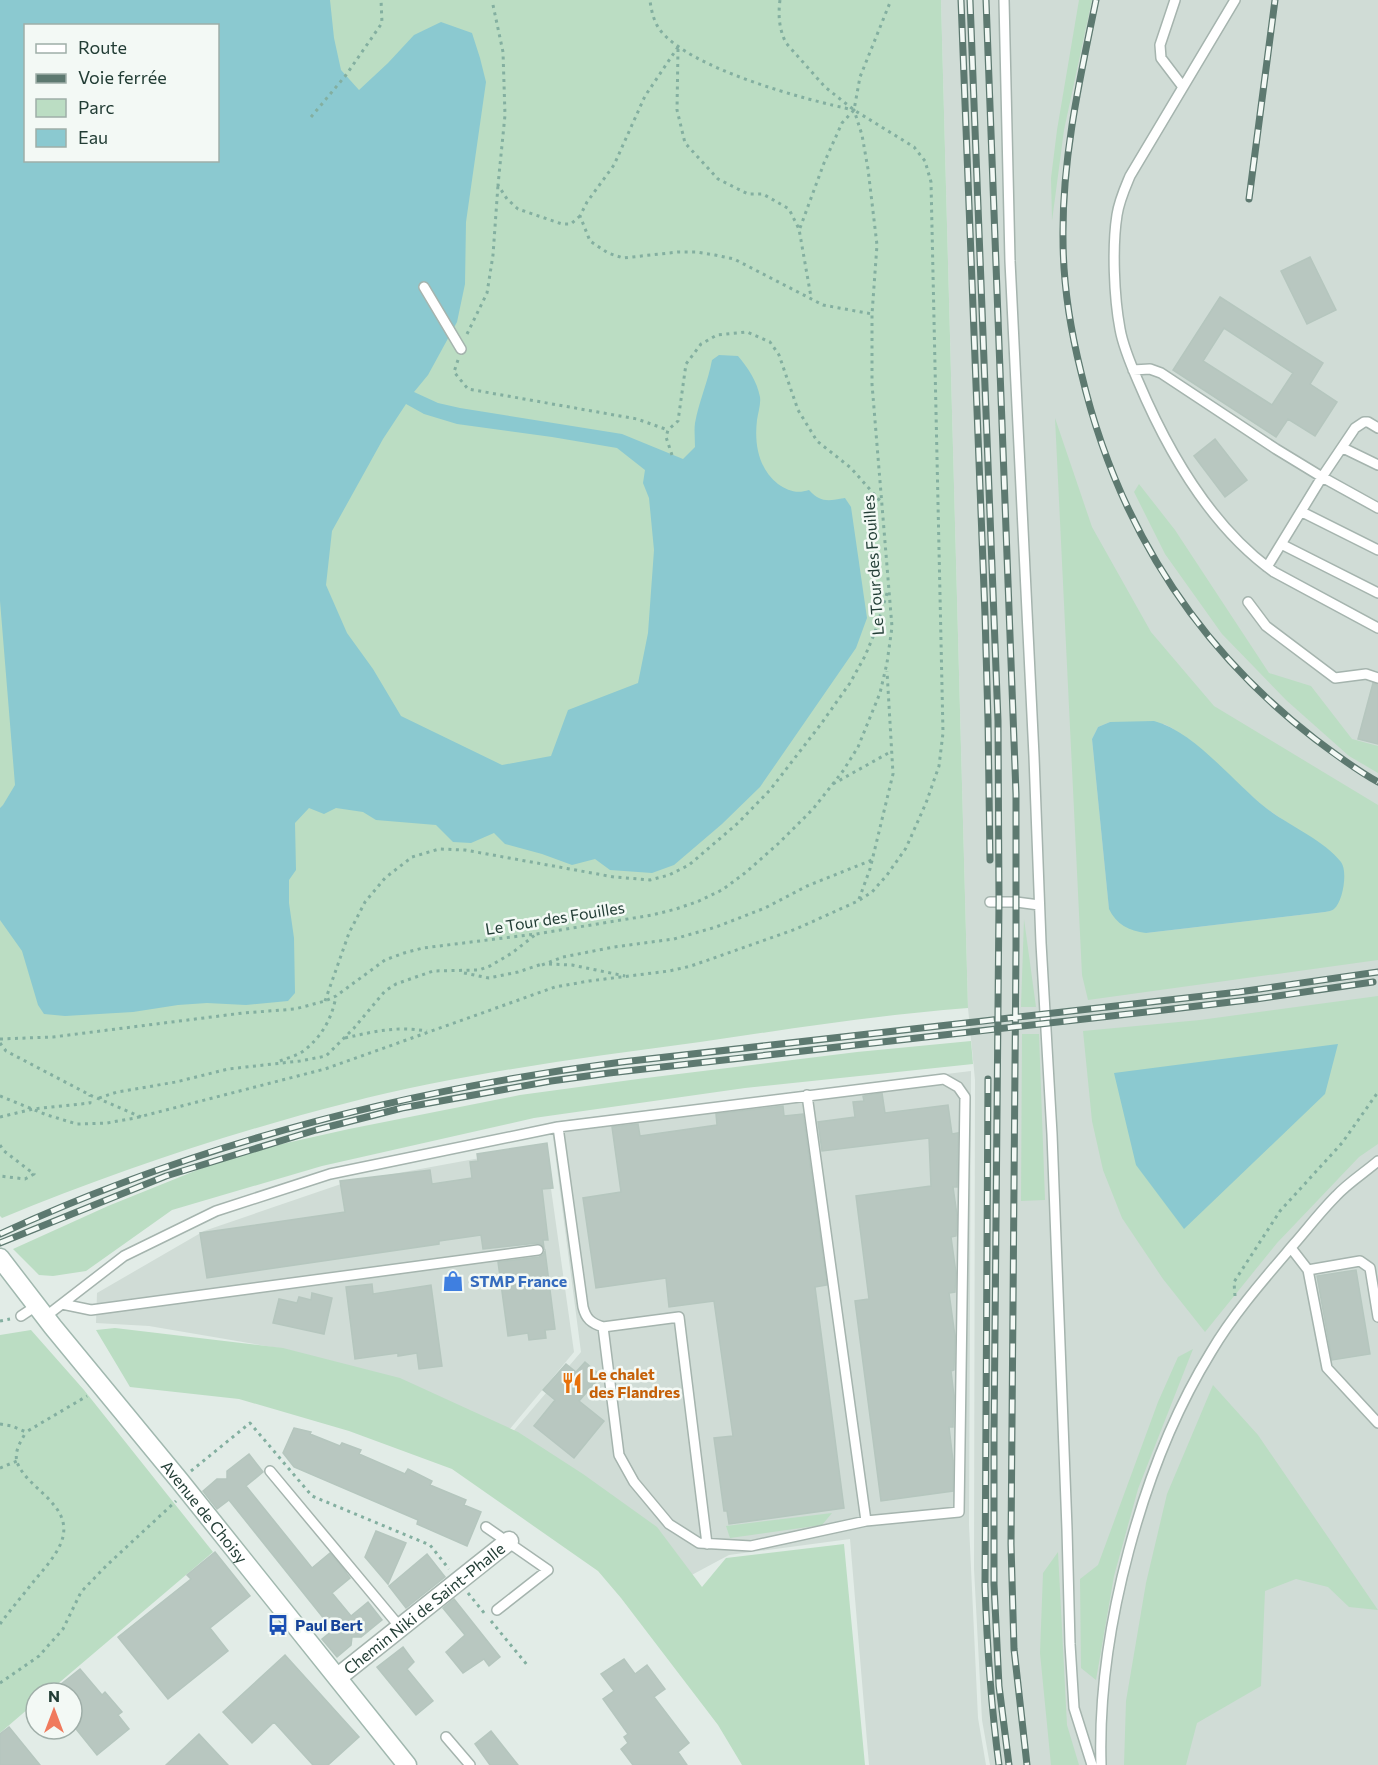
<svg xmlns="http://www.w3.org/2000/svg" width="1378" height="1765" font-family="Commissioner,sans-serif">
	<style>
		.built { fill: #d0dcd6 }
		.green { fill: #bbddc3; fill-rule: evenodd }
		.water { fill: #8bc9d0; fill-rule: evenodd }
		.building { fill: #b8c7c0; stroke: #b5c6be; stroke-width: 1.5; fill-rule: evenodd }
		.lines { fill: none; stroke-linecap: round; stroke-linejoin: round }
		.lane-casing { stroke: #a5b4ae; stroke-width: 12 }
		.street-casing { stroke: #a5b4ae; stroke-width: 21 }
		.secondary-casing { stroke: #a1b8af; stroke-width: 21 }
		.path { stroke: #83afa0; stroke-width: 3; stroke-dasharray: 3 4.5; stroke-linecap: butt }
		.lane { stroke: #fff; stroke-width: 9 }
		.street { stroke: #fff; stroke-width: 18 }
		.secondary { stroke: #fff; stroke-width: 18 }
		.rail-casing { stroke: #5d7970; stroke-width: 7 }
		.rail { stroke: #f3f9f5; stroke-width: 4.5; stroke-dasharray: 14; stroke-linecap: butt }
		.labels { text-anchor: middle; stroke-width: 5; stroke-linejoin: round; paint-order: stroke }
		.street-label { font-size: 16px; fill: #223d35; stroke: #f3f9f5 }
		.shop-label { font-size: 16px; font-weight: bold; fill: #366cbe; stroke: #f3f9f5; text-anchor: start }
		.food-label { font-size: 16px; font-weight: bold; fill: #c56008; stroke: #f3f9f5; text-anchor: start }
		.transit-label { font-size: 16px; font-weight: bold; fill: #164399; stroke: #f3f9f5; text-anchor: start }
	</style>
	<rect width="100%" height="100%" fill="#e2ece7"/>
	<!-- built -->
	<path class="built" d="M941 0H1378V1765H990L982 1720 974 1569 975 1080 968 1008Z
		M971 1071 969 1525 978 1718 986 1765H869L850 1539 729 1555 673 1585 511 1434 581 1352 551 1122Z
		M545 1146 574 1352 509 1430 284 1349 149 1326 96 1323 97 1293 204 1231 344 1183Z"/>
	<!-- green -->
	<path class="green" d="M0 0H941L968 1008C878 1015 789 1029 700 1042 582 1058 463 1073 347 1103 229 1133 114 1172 2 1218L0 1216ZM26 26H218V160H26Z
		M1079 0H1092L1064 130 1052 221 1051 178 1057 130Z
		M1055 418 1092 527 1151 632 1214 706 1378 805V960L1088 1000 1082 975ZM1110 722 1164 724 1172 728 1195 745 1264 807 1328 850 1333 910 1325 912 1146 933 1109 908 1092 739 1098 727Z
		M1139 484 1175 530 1269 673 1311 686 1352 739 1378 746V773L1349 756 1286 700 1222 634 1165 554 1134 492Z
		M1024 919 1036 1007H1021Z
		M1378 996V1144L1359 1157 1277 1243 1205 1332 1163 1279 1122 1218 1103 1170 1092 1121 1083 1031 1200 1020Z
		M1022 1034H1039L1045 1200 1021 1201Z
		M971 1041 973 1064 745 1088 534 1118 322 1166 172 1210 86 1271 53 1276 39 1275 13 1249 108 1206 237 1154 349 1129 520 1095 638 1079 857 1052Z
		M115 1328 283 1348 400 1378 518 1432 583 1474 657 1527 702 1587 726 1558 844 1544 865 1765H742L718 1725 621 1598 598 1571 452 1469 349 1431 239 1399 130 1387 96 1330Z
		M31 1330 84 1390 213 1552 47 1693H36V1702L0 1733V1335Z
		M1193 1349 1138 1489 1114 1576 1096 1680 1081 1668 1080 1579 1098 1565 1158 1402 1178 1357Z
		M1213 1385 1258 1435 1378 1610 1349 1607 1328 1587 1296 1579 1265 1591 1261 1686 1197 1723 1186 1765H1124L1126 1701 1146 1583 1167 1494Z
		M832 1513 822 1525 730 1538 726 1526Z
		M1058 1552 1067 1725 1079 1765H1051L1040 1653 1043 1573Z"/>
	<!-- water -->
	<path class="water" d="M0 0H330L334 38 341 70 359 90 388 63 414 35 441 22 472 33 480 58 486 82 466 222 465 284 457 322 428 375 414 392 438 403 460 408 622 434 683 459 695 447C695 439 694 431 695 423 699 401 708 382 712 360L719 355 738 356C748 368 757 381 760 397 761 404 758 413 757 420 754 445 759 469 778 484 788 491 797 494 809 490 821 503 828 501 845 498L851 507 867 618 856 648 760 787 722 824 674 865 652 873 610 870 595 859 572 865 542 854 505 844 494 833 471 843 453 842 436 825 376 820 363 812 336 808 324 814 309 808 295 823 296 870 289 880V903L294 938 295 993 288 1001 246 1005 207 1003 178 1005 133 1012 65 1016 44 1014 38 1005 22 951 0 920V808L3 805 15 785 0 601ZM26 26H218V160H26ZM406 404 424 414 457 424 552 437 617 448 645 470 643 483 649 498 654 550 648 633 638 683 568 710 551 756 502 765 401 716 373 669 347 633 326 585 332 531 383 439Z
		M1154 721C1195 732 1233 782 1266 808 1288 825 1324 840 1341 862 1348 871 1343 902 1334 909 1332 911 1328 911 1325 912L1146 933C1129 931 1116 924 1109 909L1092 739 1098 727 1110 722Z
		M1338 1044 1325 1094 1184 1229 1136 1165 1114 1073Z"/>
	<!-- building -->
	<path class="building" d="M1310 257 1336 310 1307 324 1281 271Z
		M1220 297 1323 363 1310 384 1337 402 1315 436 1288 419 1276 437 1173 370ZM1224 328 1293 373 1272 405 1203 361Z
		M1215 439 1247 480 1225 497 1194 456Z
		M1373 683 1378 685V744L1358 739Z
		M882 1093 885 1113 948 1105 952 1134 958 1133 957 1187H953L957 1215 956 1236 951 1237 956 1273 955 1292 949 1293 955 1336 954 1370 951 1371 954 1396 953 1427H949L953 1461V1491L881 1501 855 1301 869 1299 856 1196 931 1186 929 1138 822 1151 818 1122 855 1117 853 1102 864 1101 863 1096Z
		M783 1106 784 1116 803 1114 827 1285 815 1287 844 1508 729 1524 727 1511H724L714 1438 733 1436 714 1301 669 1307 666 1278 596 1288 583 1198 621 1192 612 1127 638 1124 640 1136 717 1125 716 1114Z
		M547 1143 553 1188 542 1189 548 1240H543L544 1248 541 1244 537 1243 483 1249 481 1235 439 1241V1244L207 1278 200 1233 345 1212 340 1181 430 1170 432 1184 472 1178 470 1162 478 1161 477 1154Z
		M545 1251 555 1329 545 1330 546 1338 529 1340 528 1333 508 1336 498 1262 539 1257 543 1255Z
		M1356 1270 1370 1354 1332 1360 1317 1276Z
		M372 1284 373 1294 431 1285 442 1366 419 1369 417 1353 398 1356V1353L355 1359 346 1287Z
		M312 1293 332 1298 324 1334 273 1323 279 1299 297 1303 299 1297 311 1300Z
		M585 1362 601 1376 579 1401 604 1421 574 1458 534 1426 555 1400 543 1390 566 1364 576 1372Z
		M294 1428 311 1432 310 1434 340 1446 342 1443 361 1450 359 1454 405 1474 408 1469 432 1481 430 1485 466 1500 464 1505 481 1512 467 1546 417 1524 418 1520 294 1467 283 1453Z
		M249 1454 263 1472 246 1486 312 1568 330 1553 342 1567 350 1578 332 1593 351 1616 368 1602 382 1620 361 1637H352L351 1645 337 1657 322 1639 333 1630 229 1500 217 1509 203 1491 217 1479H227V1471Z
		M376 1531 406 1543 388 1584 365 1557Z
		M215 1552 250 1596 210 1628 228 1651 168 1699 118 1637 191 1579 187 1575Z
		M427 1554 445 1577 406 1608 389 1586Z
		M454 1599 500 1657 489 1666 484 1659 463 1673 446 1652 465 1635 443 1608Z
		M403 1647 414 1662 407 1669 433 1701 416 1715 377 1667Z
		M285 1655 359 1737 328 1765H313L274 1722 252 1743 223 1712Z
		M624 1659 635 1674 647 1665 665 1689 654 1697 689 1743 678 1752 687 1765H633L621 1749 628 1743 624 1737 628 1734 603 1699 614 1691 601 1674Z
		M80 1669 102 1695 105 1692 122 1712 118 1715 129 1729 97 1755 72 1724V1693H50Z
		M9 1727 40 1765H0V1734Z
		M491 1731 518 1765H490L475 1744Z
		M199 1734 228 1765H166Z"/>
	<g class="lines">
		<defs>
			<path id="lane" d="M1004 0 1010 261 1034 756 1041 943 1052 1134 1067 1529 1070 1644 1074 1708 1092 1765
				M1175 0 1160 45 1161 58 1183 87
				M1235 0 1130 176C1125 188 1119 201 1117 215 1112 247 1114 297 1120 329 1123 346 1131 365 1138 381 1168 452 1211 527 1274 572L1378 628
				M424 287 461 349
				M1133 370 1150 369 1161 373 1276 449 1322 477 1378 508
				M1343 448 1378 465
				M1302 512 1378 550
				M1281 544 1378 593
				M1267 567 1322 477 1355 428 1364 422H1368L1378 428
				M1248 602 1266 626 1335 678 1366 674 1378 678
				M990 902H1016L1039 905
				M807 1095 866 1521
				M1291 1248 1308 1270 1327 1368 1378 1423
				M1308 1270 1360 1261 1370 1268 1378 1317
				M62 1304 91 1310 538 1250
				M21 1316 36 1306
				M45 1317 124 1256 216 1211 330 1174 558 1127 944 1079 958 1087 965 1097 959 1512 866 1521 751 1546 699 1543 669 1524 634 1482 619 1455 603 1327C591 1323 586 1319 583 1307L558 1127
				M603 1327 679 1317 707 1544
				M270 1471 400 1627
				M486 1527 548 1570 497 1610
				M446 1737 470 1765
				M1101 1765C1097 1633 1142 1464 1211 1352 1234 1313 1265 1278 1294 1244 1308 1228 1321 1211 1336 1196 1348 1183 1364 1173 1378 1161"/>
			<g id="street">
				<path id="s1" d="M338 1677 509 1541"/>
			</g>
			<g id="secondary">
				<path id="s2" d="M0 1258 53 1327 179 1480 407 1765"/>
			</g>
		</defs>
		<!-- lane casing -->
		<use href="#lane" class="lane-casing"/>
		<!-- street casing -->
		<use href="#street" class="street-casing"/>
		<!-- secondary casing -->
		<use href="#secondary" class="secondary-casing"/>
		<!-- path -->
		<path class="path" d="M493 5 503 52 505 115 498 185 507 199 518 209 562 224H571L580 216
			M678 47 645 96 614 165 587 202 580 216 590 241 608 253 623 258 678 252H696L715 255 734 259 823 305 872 314
			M678 49 677 110 685 143 718 179 748 194H763L789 209 799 229 811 297
			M311 117 346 75 382 23 381 0
			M800 228 824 163 842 123 854 110 860 77 891 0
			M467 334 487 293 493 255 498 185
			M458 360 454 372 468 389 637 419 668 430
			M672 455 666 437 668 430 678 421 686 364 701 344 717 335 747 332 770 342 779 355 798 410 817 441 851 468 881 502
			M833 784 892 751
			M859 899 870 869 893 774 887 671
			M549 964 572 965 625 976
			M542 965 563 957 614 947 674 939 716 927 765 908 807 886 872 860
			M464 973 489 978 518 972 542 964
			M325 1001 349 933 365 902 385 878 412 857 439 849 465 850 614 877 650 880 669 875 689 865 738 823 770 790 821 724 850 683 865 656 875 632 888 590
			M345 1038C376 1031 396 1026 427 1031
			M0 1039 53 1037 243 1013 295 1009 325 1001 336 996 385 960 404 953 423 948 536 934 652 915 676 909 699 901 722 890 745 873 779 843 813 809 843 771 858 747 880 693 887 663 892 627 872 384V314L877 245 868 169 862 135 854 110C806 100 690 69 660 30 654 22 651 10 650 0
			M0 1043 6 1051 90 1095 141 1117
			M280 1061C287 1058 296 1056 302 1052 321 1038 332 1019 336 996
			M0 1096 47 1115 77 1124 107 1123 135 1118 325 1069 555 987 589 981 669 971 691 966 796 929 858 901 872 892 887 875 906 848 926 803 939 766 943 733 931 182 925 161 914 147 854 110 825 87 786 43C779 29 778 15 780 0
			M99 1098 117 1092 176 1082 228 1069 300 1061 326 1056 354 1028 385 991 396 984 433 971 479 970 490 966 512 953 535 935
			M0 1117 33 1109 90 1103V1095
			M0 1145 4 1151 34 1174 25 1179 0 1176
			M1235 1296 1234 1282 1280 1211 1342 1143 1378 1092
			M0 1321 10 1319
			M0 1424 12 1426 26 1432 87 1396
			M0 1468 17 1461
			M191 1471 250 1423 312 1496 430 1545 449 1569
			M468 1593 485 1614
			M491 1621 528 1666
			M0 1624C11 1609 23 1595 34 1581 44 1569 55 1557 61 1543 76 1505 27 1490 17 1462 14 1451 21 1441 26 1432
			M0 1683 39 1656 63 1629 81 1592 106 1566 176 1501"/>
		<!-- lane -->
		<use href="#lane" class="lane"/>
		<!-- street -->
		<use href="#street" class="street"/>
		<!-- secondary -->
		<use href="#secondary" class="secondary"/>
		<defs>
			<path id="rail" d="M961 0 985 615 988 720 990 860
				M970 0 998 721 999 901 994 1436V1584L999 1686 1009 1765
				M986 0 1016 794V947L1011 1544 1014 1649 1027 1765
				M1096 0C1080 78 1062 158 1063 238 1063 283 1070 328 1081 372 1116 521 1193 645 1315 739 1335 754 1356 770 1378 782
				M1249 199 1275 0
				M988 1079 985 1586C987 1646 991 1705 999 1765
				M0 1234C197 1143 407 1090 622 1062L1239 992 1378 972
				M0 1243 166 1176 316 1130 402 1108 551 1081 609 1073 1164 1010 1256 999 1373 982"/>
		</defs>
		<!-- rail casing -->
		<use href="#rail" class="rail-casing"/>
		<!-- rail -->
		<use href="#rail" class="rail"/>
	</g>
	<!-- icons -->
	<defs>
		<symbol id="shop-bare" viewBox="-9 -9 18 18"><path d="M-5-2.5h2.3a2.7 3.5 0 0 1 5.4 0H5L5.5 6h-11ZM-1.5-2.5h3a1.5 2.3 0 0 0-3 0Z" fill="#3f7fe0" stroke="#f3f9f5" stroke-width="2.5" paint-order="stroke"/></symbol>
		<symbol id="restaurant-bare" viewBox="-9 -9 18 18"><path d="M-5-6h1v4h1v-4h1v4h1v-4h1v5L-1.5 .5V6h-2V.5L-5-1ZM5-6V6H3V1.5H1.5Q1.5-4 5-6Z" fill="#e8710a" stroke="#f3f9f5" stroke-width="2.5" paint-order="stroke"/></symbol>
		<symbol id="bus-bare" viewBox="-9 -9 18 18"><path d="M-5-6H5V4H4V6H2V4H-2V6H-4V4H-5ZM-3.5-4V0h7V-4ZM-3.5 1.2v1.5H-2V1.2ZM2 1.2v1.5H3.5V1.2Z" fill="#1a4fb4" stroke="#f3f9f5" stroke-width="2.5" paint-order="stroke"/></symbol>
	</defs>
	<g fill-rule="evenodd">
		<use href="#shop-bare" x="438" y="1266" width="30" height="30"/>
		<use href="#restaurant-bare" x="557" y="1368" width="30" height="30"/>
		<use href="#bus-bare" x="263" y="1610" width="30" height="30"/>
	</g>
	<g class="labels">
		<!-- street labels -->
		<g class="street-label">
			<text transform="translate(873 565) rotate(-94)" y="6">Le Tour des Fouilles</text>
			<text transform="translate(555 918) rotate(-9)" y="6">Le Tour des Fouilles</text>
			<text dy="6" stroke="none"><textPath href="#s2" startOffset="326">Avenue de Choisy</textPath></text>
			<text dy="6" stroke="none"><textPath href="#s1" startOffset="110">Chemin Niki de Saint-Phalle</textPath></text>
		</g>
		<!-- shop labels -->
		<g class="shop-label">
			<text x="470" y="1287">STMP France</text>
		</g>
		<!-- food labels -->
		<g class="food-label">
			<text x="589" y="1380">Le chalet<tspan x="589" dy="18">des Flandres</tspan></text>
		</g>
		<!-- transit labels -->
		<g class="transit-label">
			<text x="295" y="1631">Paul Bert</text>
		</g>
	</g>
	<!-- legend -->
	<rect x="24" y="24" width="195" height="138" fill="#f3f9f5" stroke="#9faea8" stroke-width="1.5"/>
	<rect x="36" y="44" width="30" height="9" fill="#ffffff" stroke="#9faea8" stroke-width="1.5"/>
	<text x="78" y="54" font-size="18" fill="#223d35">Route</text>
	<rect x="36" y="74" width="30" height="9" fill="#5d7970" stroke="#9faea8" stroke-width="1.5"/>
	<text x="78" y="84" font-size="18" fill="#223d35">Voie ferrée</text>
	<rect x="36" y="99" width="30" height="18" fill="#bbddc3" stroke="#9faea8" stroke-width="1.5"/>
	<text x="78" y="114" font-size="18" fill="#223d35">Parc</text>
	<rect x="36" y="129" width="30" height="18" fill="#8bc9d0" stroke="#9faea8" stroke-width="1.5"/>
	<text x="78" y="144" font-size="18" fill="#223d35">Eau</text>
	<!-- north arrow -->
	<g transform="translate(54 1711)"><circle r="28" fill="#f3f9f5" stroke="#9faea8" stroke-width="1.5"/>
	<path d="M0-4.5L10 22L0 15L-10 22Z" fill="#f07a5d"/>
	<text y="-9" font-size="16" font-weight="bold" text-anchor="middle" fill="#223d35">N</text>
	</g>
</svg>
